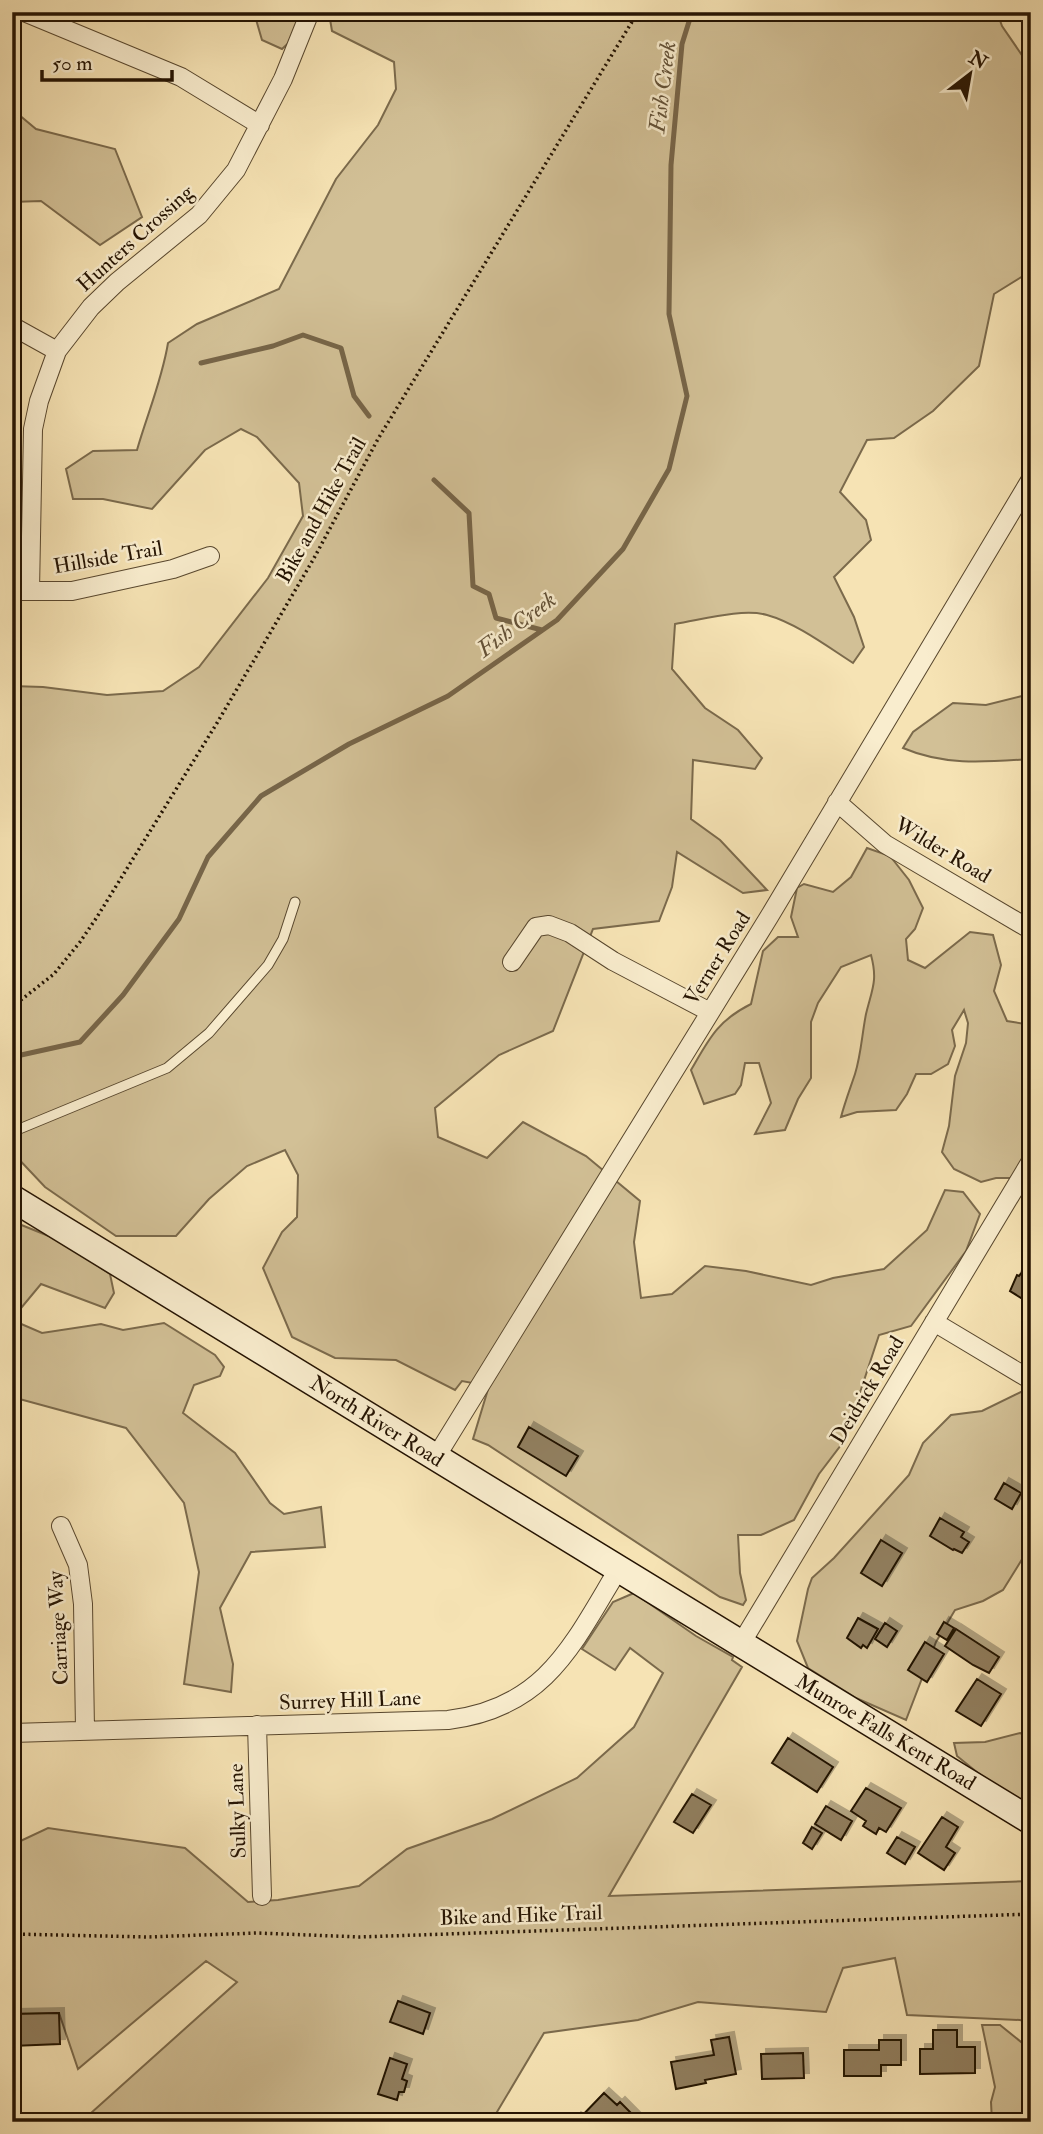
<svg xmlns="http://www.w3.org/2000/svg" width="1043" height="2134" font-family="'IM FELL Double Pica',serif">
	<style>
		.green { fill: #d2c096; stroke: #7b6a4c; stroke-width: 2 }
		.lines { fill: none; stroke-linecap: round; stroke-linejoin: round }
		.stream { stroke: #776548; stroke-width: 5 }
		.building { fill: #917f5f; stroke: #241302; stroke-width: 2; filter: url(#shadow) }
		.lane-casing { stroke: #58472e; stroke-width: 11 }
		.street-casing { stroke: #58472e; stroke-width: 20 }
		.secondary-casing { stroke: #241302; stroke-width: 29 }
		.path { stroke: #241302; stroke-width: 3.5; stroke-dasharray: 2 3.5; stroke-linecap: butt }
		.lane { stroke: #f9edce; stroke-width: 9 }
		.street { stroke: #f9edce; stroke-width: 18 }
		.secondary { stroke: #f9edce; stroke-width: 26 }
		.labels { text-anchor: middle; stroke-width: 5; stroke-linejoin: round; paint-order: stroke }
		.street-label { font-size: 21px; fill: #241302; stroke: #f9edce }
		.water-label { font-size: 23px; font-style: italic; fill: #635137; stroke: #f9edce }
	</style>
	<defs>
		<filter id="shadow"><feDropShadow dx="5" dy="-5" stdDeviation="0" flood-color="#0004"/></filter>
	</defs>
	<rect width="100%" height="100%" fill="#f6e3b4"/>
	<filter id="stains"><feTurbulence type="fractalNoise" baseFrequency=".00286" numOctaves="4"/><feColorMatrix values="0 0 0 0 .2 0 0 0 0 .09 0 0 0 0 .02 0 0 0 .5 -.17"/></filter>
	<radialGradient id="worn" r=".72"><stop offset=".6" stop-color="#630" stop-opacity="0"/><stop offset="1" stop-color="#630" stop-opacity=".3"/></radialGradient>
	<!-- green -->
	<path class="green" d="M250 12H304L294 38 282 49 262 40 255 16Z
		M455 12H997L1002 26 1028 64 1031 62V139L1023 147 1031 172V271L994 294 979 366 933 411 894 438 867 440 840 492 866 520 871 540 834 577 854 617 864 647 853 663C828 647 796 623 767 615 742 608 701 620 675 624L672 669 705 708 738 730 762 758 755 769 693 760 691 819 720 840 767 890 743 893 677 852 672 887 659 921 593 929 553 1031 499 1055 435 1108 438 1137 487 1158 523 1122 586 1156 640 1201 634 1242 641 1298 672 1294 705 1266 746 1271 811 1285 833 1278 884 1269 927 1230 945 1190 963 1192 980 1214 966 1251 911 1326 879 1335 844 1441 819 1474 794 1520 761 1535H738L740 1573 746 1600 743 1605 720 1597 488 1445 473 1439 489 1386 462 1381 455 1390 396 1360 335 1358 292 1337 263 1268 282 1232 297 1217 298 1175 285 1150 247 1166 209 1199 176 1236H116L45 1187 12 1152V686L43 687 107 695 163 691 199 667 268 578 303 516 299 483 257 437 241 429 205 450 152 509 103 499H73L66 469 93 451 137 450C147 415 162 380 168 343L197 324 279 289 336 179 378 125 396 89 394 62 332 31 329 13C342 14 355 13 368 14 399 18 424 23 455 12Z
		M12 109 36 129 115 149 142 217 100 245 41 201 12 202Z
		M1031 691V759C986 762 945 766 903 748L913 732 953 703 986 705 1022 696Z
		M867 848 890 856 909 880 923 908 915 929 906 939 908 960 925 968 970 932 993 935 1001 965 994 991 1007 1021 1031 1025V1144L1016 1178H996L981 1182 954 1169 942 1152 949 1126 955 1076 966 1043 968 1023 964 1010 952 1030 955 1046 948 1064 931 1074H916L907 1094 896 1110 857 1112 841 1117C845 1102 850 1089 855 1074 861 1055 862 1034 866 1014 872 989 878 981 871 955L841 967 818 1003 811 1022V1078L798 1099 785 1130 755 1134 771 1103 759 1063H745L741 1085 735 1094 704 1104 691 1070C709 1039 717 1021 751 1004L763 951 778 937H798L791 917 797 888 804 884 833 892 851 877Z
		M14 1222 61 1241 110 1274 114 1293 105 1308 41 1284 12 1319V1223Z
		M12 1320 42 1333 101 1324 123 1330 164 1323 215 1355 224 1367 220 1376 194 1385 183 1413 235 1453 270 1503 284 1514 321 1507 325 1547 251 1552 220 1608 233 1664 231 1692 184 1684 199 1572 184 1503 126 1428 12 1397Z
		M1031 1387V1572L1021 1561 1003 1590 983 1601 955 1610 936 1642 906 1720 856 1698 808 1668 797 1641 808 1589 812 1578 834 1558 909 1475 923 1443 951 1415 982 1411Z
		M634 1593 696 1636 733 1657 732 1660 742 1667 609 1896 1031 1881V2023L1020 2020 907 2015 895 1958 843 1968 826 2012 698 2002 638 2020 544 2033 491 2122H81L237 1982 206 1961 78 2069 59 2013 12 2014V1845L48 1828 185 1848 248 1902 278 1900 359 1886 407 1849 492 1819 577 1778 634 1727 663 1673 630 1648 615 1670 582 1649 613 1602Z
		M1020 1733 1031 1738V1806L989 1782 957 1756 954 1743 985 1742Z
		M982 2025H1000L1031 2050V2122H992L991 2102 995 2087Z"/>
	<g class="lines">
		<!-- stream -->
		<path class="stream" d="M201 363 273 346 303 335 341 348 354 396 369 416
			M434 480 469 513 473 586 489 594 496 618 542 630
			M12 1057 80 1042 123 995 179 919 208 857 261 796 349 744 448 696 557 620 623 549 669 469 687 396 669 314 671 165 682 44 692 12"/>
	</g>
	<!-- building -->
	<path class="building" d="M1031 1261V1301L1029 1303 1010 1291 1017 1275 1019 1276Z
		M529 1427 578 1456 566 1476 518 1447Z
		M1004 1483 1021 1493 1012 1509 995 1499Z
		M940 1518 964 1532 961 1537 969 1542 962 1553 954 1549 953 1550 930 1536Z
		M881 1540 902 1553 882 1586 861 1573Z
		M858 1618 878 1629 867 1648 863 1645 861 1648 847 1638Z
		M944 1622 954 1628 947 1640 937 1634Z
		M885 1623 897 1631 887 1647 875 1639Z
		M956 1629 999 1657 989 1673 973 1665 945 1646Z
		M925 1642 944 1654 927 1682 908 1670Z
		M977 1679 1001 1694 981 1726 956 1711Z
		M788 1738 833 1767 817 1792 772 1763Z
		M866 1788 901 1808 886 1832 879 1828 876 1834 863 1826 866 1821 851 1811Z
		M692 1794 711 1805 693 1833 674 1822Z
		M826 1806 852 1821 841 1840 815 1824Z
		M942 1817 958 1827 946 1847 955 1853 944 1870 918 1853Z
		M812 1827 822 1833 812 1849 803 1843Z
		M897 1837 915 1847 905 1864 887 1853Z
		M398 2001 430 2013 423 2034 390 2022Z
		M59 2013 60 2044 12 2046V2014Z
		M933 2030H957V2047H975V2073L920 2074V2049H933Z
		M729 2037 736 2074 705 2080 706 2083 676 2089 671 2062 714 2055 711 2040Z
		M879 2040H901V2065H881V2076H844V2050H879Z
		M803 2053 804 2078 762 2079 761 2054Z
		M390 2058 407 2064 402 2079 407 2081 404 2092H399L397 2100 378 2094Z
		M604 2093 617 2105 620 2102 635 2117 631 2122H572L576 2117 579 2119Z"/>
	<g class="lines">
		<defs>
			<path id="lane" d="M12 1132 167 1068 209 1033 268 965 283 939 295 902"/>
			<path id="street" d="M24 12 181 77 260 125
				M12 326 57 351
				M12 591H72L173 569 210 556
				M30 591 33 429 39 401 57 351 91 307 117 282 199 215 236 170 283 79 310 12
				M837 802 885 844 1031 930
				M512 962 536 927 549 925 570 933 613 961 710 1012
				M934 1322 1031 1380
				M436 1457 769 917 1031 479
				M61 1526 78 1565 83 1604 85 1730
				M742 1642 1031 1161
				M257 1725 262 1896
				M12 1733 448 1720C546 1708 573 1644 619 1568"/>
			<path id="secondary" d="M12 1198 1031 1821"/>
		</defs>
		<!-- lane casing -->
		<use href="#lane" class="lane-casing"/>
		<!-- street casing -->
		<use href="#street" class="street-casing"/>
		<!-- secondary casing -->
		<use href="#secondary" class="secondary-casing"/>
		<!-- path -->
		<path class="path" d="M12 1007 54 974 80 942 97 917 217 723 313 560 378 439 638 12
			M12 1934 147 1937 257 1933 360 1937 1031 1914"/>
		<!-- lane -->
		<use href="#lane" class="lane"/>
		<!-- street -->
		<use href="#street" class="street"/>
		<!-- secondary -->
		<use href="#secondary" class="secondary"/>
	</g>
	<g class="labels">
		<!-- street labels -->
		<g class="street-label">
			<text transform="translate(135 238) rotate(-42)" y="7">Hunters Crossing</text>
			<text transform="translate(321 510) rotate(-61)" y="7">Bike and Hike Trail</text>
			<text transform="translate(108 557) rotate(-10)" y="7">Hillside Trail</text>
			<text transform="translate(943 850) rotate(31)" y="7">Wilder Road</text>
			<text transform="translate(717 958) rotate(-58)" y="7">Verner Road</text>
			<text transform="translate(867 1390) rotate(-59)" y="7">Deidrick Road</text>
			<text transform="translate(377 1421) rotate(32)" y="7">North River Road</text>
			<text transform="translate(58 1628) rotate(-93)" y="7">Carriage Way</text>
			<text transform="translate(350 1700) rotate(-2)" y="7">Surrey Hill Lane</text>
			<text transform="translate(886 1732) rotate(31)" y="7">Munroe Falls Kent Road</text>
			<text transform="translate(237 1811) rotate(-92)" y="7">Sulky Lane</text>
			<text transform="translate(521 1915) rotate(-2)" y="7">Bike and Hike Trail</text>
		</g>
		<!-- water labels -->
		<g class="water-label">
			<text transform="translate(662 87) rotate(-83)" y="8">Fish Creek</text>
			<text transform="translate(516 624) rotate(-37)" y="8">Fish Creek</text>
		</g>
	</g>
	<!-- margin -->
	<rect width="1043" height="2134" fill="none" stroke="#f6e3b4" stroke-width="42"/>
	<rect x="14" y="14" width="1015" height="2106" fill="none" stroke="#241302" stroke-width="3.5"/>
	<rect x="21" y="21" width="1001" height="2092" fill="none" stroke="#241302" stroke-width="2"/>
	<!-- north arrow -->
	<g transform="translate(970 74) rotate(31)" stroke="#f9edce" stroke-width="5" paint-order="stroke">
	<path d="M0-5L12 26L0 18L-12 26Z" fill="#241302"/>
	<text y="-10" font-size="19" font-weight="bold" text-anchor="middle" fill="#241302">N</text>
	</g>
	<!-- scale -->
	<path d="M42 70v10h130v-10" fill="none" stroke="#241302" stroke-width="3.5"/>
	<text x="52" y="70" font-size="21" fill="#241302" stroke="#f9edce" stroke-width="5" paint-order="stroke">50 m</text>
	<rect width="100%" height="100%" filter="url(#stains)"/>
	<rect width="100%" height="100%" fill="url(#worn)"/>
</svg>
